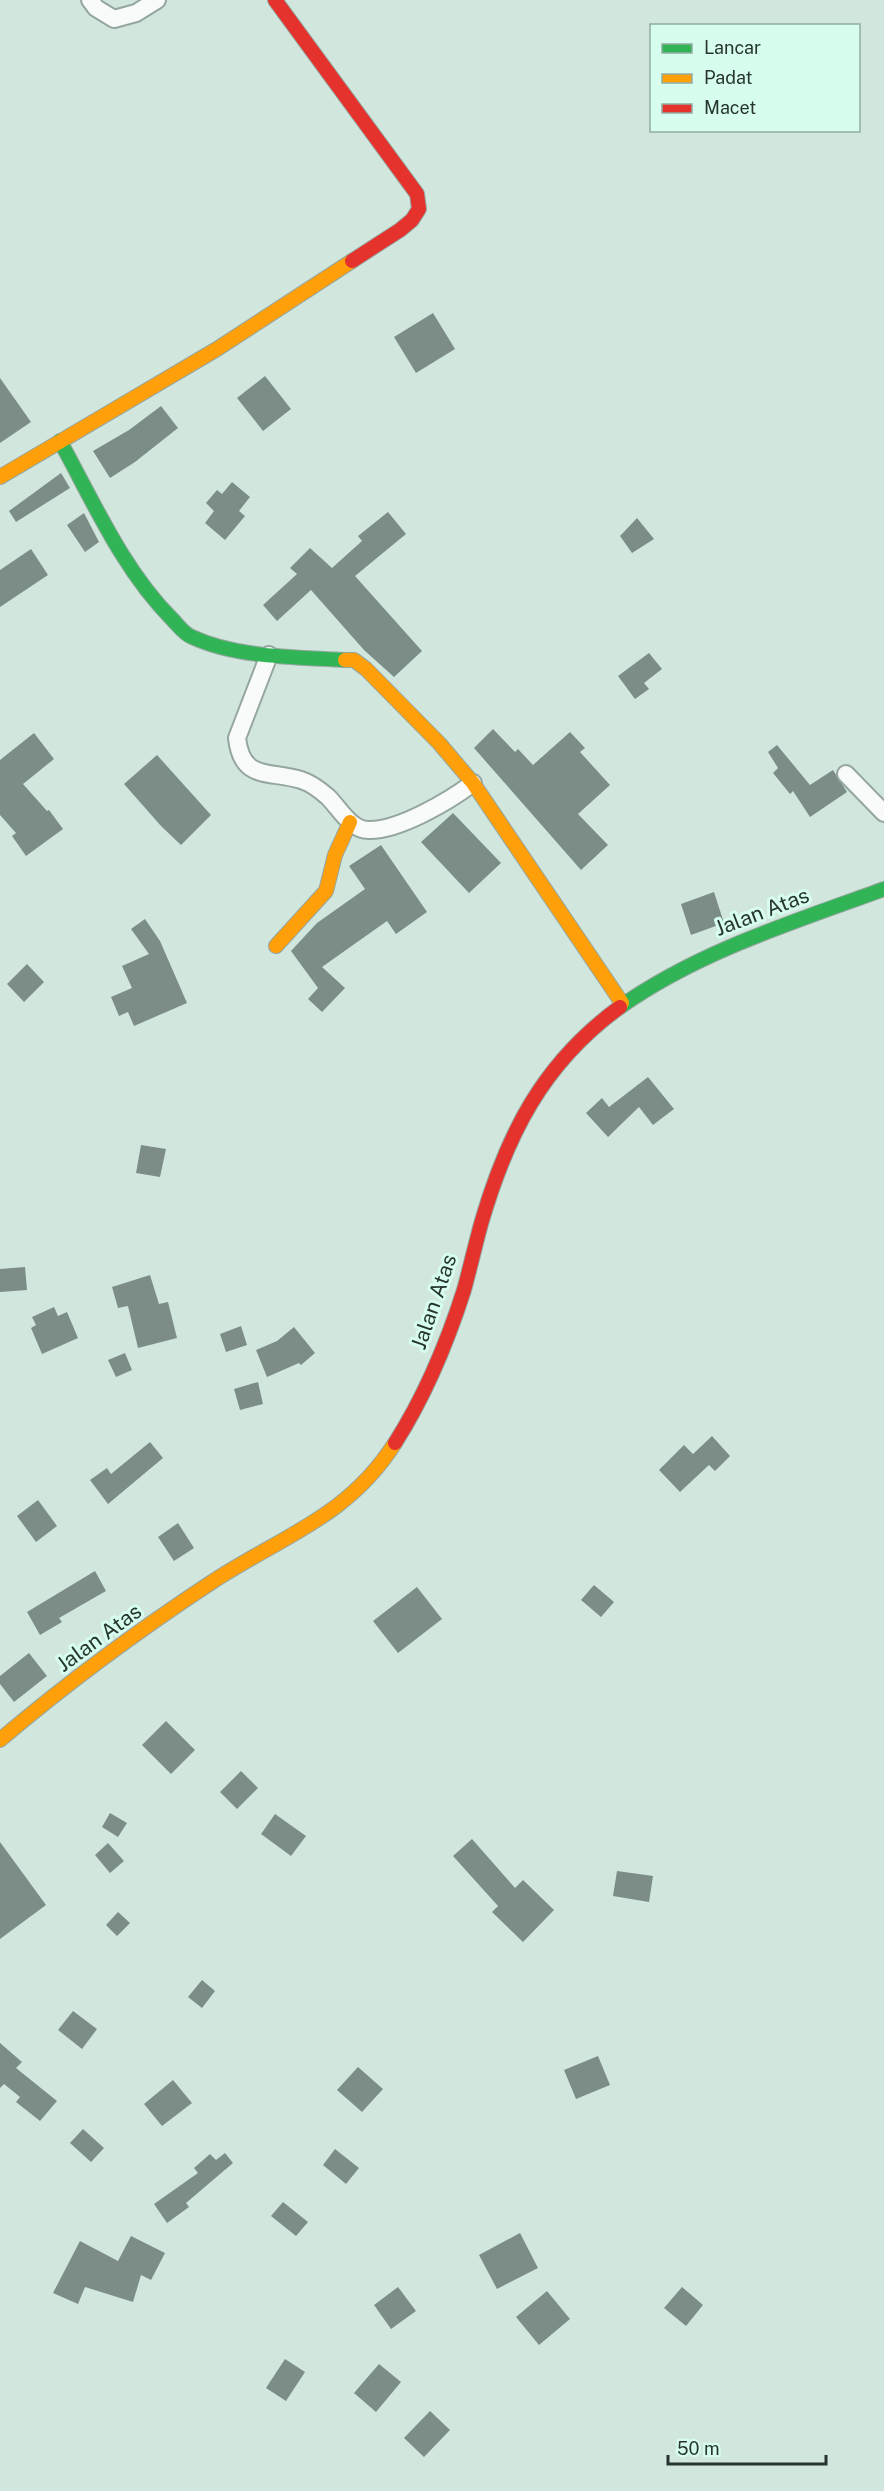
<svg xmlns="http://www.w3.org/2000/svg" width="884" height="2491" font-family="'Public Sans',sans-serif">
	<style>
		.building { fill: #7c8d87 }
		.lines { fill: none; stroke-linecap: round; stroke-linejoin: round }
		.street-casing { stroke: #95a69f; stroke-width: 20 }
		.fast-casing { stroke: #95a69f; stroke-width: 16 }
		.slow-casing { stroke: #95a69f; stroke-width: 16 }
		.jam-casing { stroke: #95a69f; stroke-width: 16 }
		.street { stroke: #f8fbfa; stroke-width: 16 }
		.fast { stroke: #30b455; stroke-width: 14 }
		.slow { stroke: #ff9f0a; stroke-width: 14 }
		.jam { stroke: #e5322d; stroke-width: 14 }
		.labels { text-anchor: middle; stroke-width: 6; stroke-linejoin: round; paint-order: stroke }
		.street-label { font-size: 21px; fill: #26352f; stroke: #d6fded }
	</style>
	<rect width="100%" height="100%" fill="#d1e7de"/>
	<!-- building -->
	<path class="building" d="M433 313 455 349 416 373 394 337Z
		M265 376 291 409 263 431 237 398Z
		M0 378 31 422 0 443Z
		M161 406 178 428 135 462 110 478 93 451 129 430Z
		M61 473 70 488 16 522 9 511Z
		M232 482 250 497 239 511 245 516 225 540 205 523 214 511 206 503 217 490 222 494Z
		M388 512 406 534 355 576 422 651 394 677 364 650 311 590 277 621 263 605 297 574 290 568 310 548 332 568 362 541 358 536Z
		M84 513 99 542 85 552 67 525Z
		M637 518 654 539 632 553 620 536Z
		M31 549 48 575 0 607V570Z
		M649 653 662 669 644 683 649 689 635 699 618 676Z
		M493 729 515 752 518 749 533 765 570 732 585 748 580 752 610 785 578 814 608 845 581 870 474 748Z
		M34 733 54 759 23 784 47 811 49 810 63 829 26 856 12 836 16 833 0 815V760Z
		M777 745 810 785 833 770 847 792 810 817 793 791 790 794 773 773 778 768 768 752Z
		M157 755 211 815 181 845 161 826 124 784Z
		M453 813 501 863 469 893 421 842Z
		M381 845 427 912 396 934 387 921 322 967 345 988 322 1012 308 999 318 988 291 951 317 923 365 889 349 866Z
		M714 892 724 923 691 935 681 904Z
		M145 919 160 941 187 1003 134 1026 128 1012 119 1016 111 997 132 988 122 966 149 954 131 929Z
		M27 964 44 982 24 1002 7 984Z
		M648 1077 674 1109 653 1125 639 1107 608 1137 586 1113 602 1098 609 1107Z
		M141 1145 166 1149 160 1177 136 1173Z
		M25 1267 27 1290 0 1292V1269Z
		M150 1275 159 1304 168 1302 177 1338 138 1348 128 1306 118 1308 112 1287Z
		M54 1307 58 1316 67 1312 78 1338 42 1354 31 1328 36 1325 32 1317Z
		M241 1326 247 1345 226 1352 220 1334Z
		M294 1327 315 1353 301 1365 299 1363 267 1377 256 1350 277 1341Z
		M125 1353 132 1370 116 1377 108 1360Z
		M258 1382 263 1404 240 1410 234 1389Z
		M712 1436 730 1456 715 1471 709 1465 680 1492 659 1470 684 1445 693 1454Z
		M150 1442 163 1458 108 1504 90 1480 107 1468 111 1474Z
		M38 1500 57 1526 36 1542 17 1516Z
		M178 1523 194 1548 174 1561 158 1537Z
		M95 1571 106 1591 59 1618 62 1622 40 1635 27 1612Z
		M594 1585 614 1602 601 1617 581 1600Z
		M417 1587 442 1619 398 1653 373 1621Z
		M29 1653 47 1676 14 1702 0 1684V1676Z
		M166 1721 195 1750 171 1774 142 1745Z
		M241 1771 258 1788 237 1809 220 1792Z
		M110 1813 127 1823 118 1837 102 1827Z
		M275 1814 306 1836 291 1856 261 1834Z
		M472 1839 515 1888 523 1880 554 1910 523 1942 492 1912 498 1906 453 1856Z
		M0 1842 46 1905 0 1939Z
		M108 1843 124 1861 110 1873 95 1855Z
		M617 1871 653 1876 649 1902 613 1896Z
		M118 1912 130 1923 117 1936 106 1925Z
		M202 1980 215 1991 202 2008 188 1997Z
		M73 2011 97 2029 82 2049 58 2030Z
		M0 2043 22 2062 16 2068 57 2101 40 2121 16 2102 20 2097 4 2084 0 2088Z
		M598 2056 610 2085 576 2099 564 2070Z
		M358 2067 383 2089 362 2112 337 2090Z
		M173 2080 192 2103 162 2126 144 2104Z
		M83 2129 104 2148 91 2162 70 2143Z
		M335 2149 359 2168 346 2184 323 2165Z
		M225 2153 233 2163 186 2203 189 2207 167 2223 154 2204 198 2173 194 2168 210 2154 216 2160Z
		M283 2202 308 2222 296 2236 271 2216Z
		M520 2233 538 2268 497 2289 479 2255Z
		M131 2236 165 2253 151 2280 141 2275 133 2302 85 2287 78 2304 53 2293 80 2241 118 2261Z
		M398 2287 416 2311 391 2329 374 2305Z
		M682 2287 703 2305 686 2326 664 2308Z
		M547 2291 570 2319 539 2345 516 2317Z
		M285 2359 305 2372 286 2401 266 2388Z
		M379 2364 401 2382 376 2412 354 2393Z
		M430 2411 450 2430 424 2457 404 2438Z"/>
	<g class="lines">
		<defs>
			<path id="street" d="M90 0 96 8 114 19 136 13 157 0
				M269 655 237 738C242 782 270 770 301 780 311 783 320 790 328 797 340 809 351 831 370 830 400 830 449 801 473 783
				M846 774 884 813"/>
			<path id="fast" d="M60 441C93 501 123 570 172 619 178 625 184 634 192 637 237 658 297 657 345 660
				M620 1007C699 951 794 922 884 889"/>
			<path id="slow" d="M0 477 217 349 352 261
				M345 660H354L366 669 439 743 473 783 622 1003
				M276 946 326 891 335 855 350 822
				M0 1740C67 1683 139 1630 212 1582 282 1536 348 1517 395 1443"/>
			<path id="jam" d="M275 0 417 194 419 209 412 220 400 230 352 261
				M395 1443C425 1396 447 1343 464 1290 470 1268 475 1246 481 1224 507 1134 543 1063 620 1007"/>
		</defs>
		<!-- street casing -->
		<use href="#street" class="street-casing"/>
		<!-- fast casing -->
		<use href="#fast" class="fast-casing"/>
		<!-- slow casing -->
		<use href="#slow" class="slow-casing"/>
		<!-- jam casing -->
		<use href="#jam" class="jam-casing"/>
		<!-- street -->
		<use href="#street" class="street"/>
		<!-- fast -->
		<use href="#fast" class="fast"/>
		<!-- slow -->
		<use href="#slow" class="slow"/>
		<!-- jam -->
		<use href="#jam" class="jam"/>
	</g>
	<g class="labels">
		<!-- street labels -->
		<g class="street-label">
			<text transform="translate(762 912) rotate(-21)" y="7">Jalan Atas</text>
			<text transform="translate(434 1302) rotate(-71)" y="7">Jalan Atas</text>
			<text transform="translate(99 1638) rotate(-36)" y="7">Jalan Atas</text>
		</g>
	</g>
	<!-- legend -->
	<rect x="650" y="24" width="210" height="108" fill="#d6fded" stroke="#90ada1" stroke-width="1.5"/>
	<rect x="662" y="44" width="30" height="9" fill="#30b455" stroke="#90ada1" stroke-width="1.5"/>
	<text x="704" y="54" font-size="18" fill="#26352f">Lancar</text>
	<rect x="662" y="74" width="30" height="9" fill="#ff9f0a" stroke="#90ada1" stroke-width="1.5"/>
	<text x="704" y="84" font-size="18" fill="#26352f">Padat</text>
	<rect x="662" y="104" width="30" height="9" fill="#e5322d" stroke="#90ada1" stroke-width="1.5"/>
	<text x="704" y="114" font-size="18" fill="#26352f">Macet</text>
	<!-- scale -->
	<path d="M668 2455v9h158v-9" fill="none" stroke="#26352f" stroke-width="3"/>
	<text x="677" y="2455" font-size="18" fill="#26352f" stroke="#d6fded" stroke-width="4.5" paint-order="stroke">50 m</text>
</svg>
